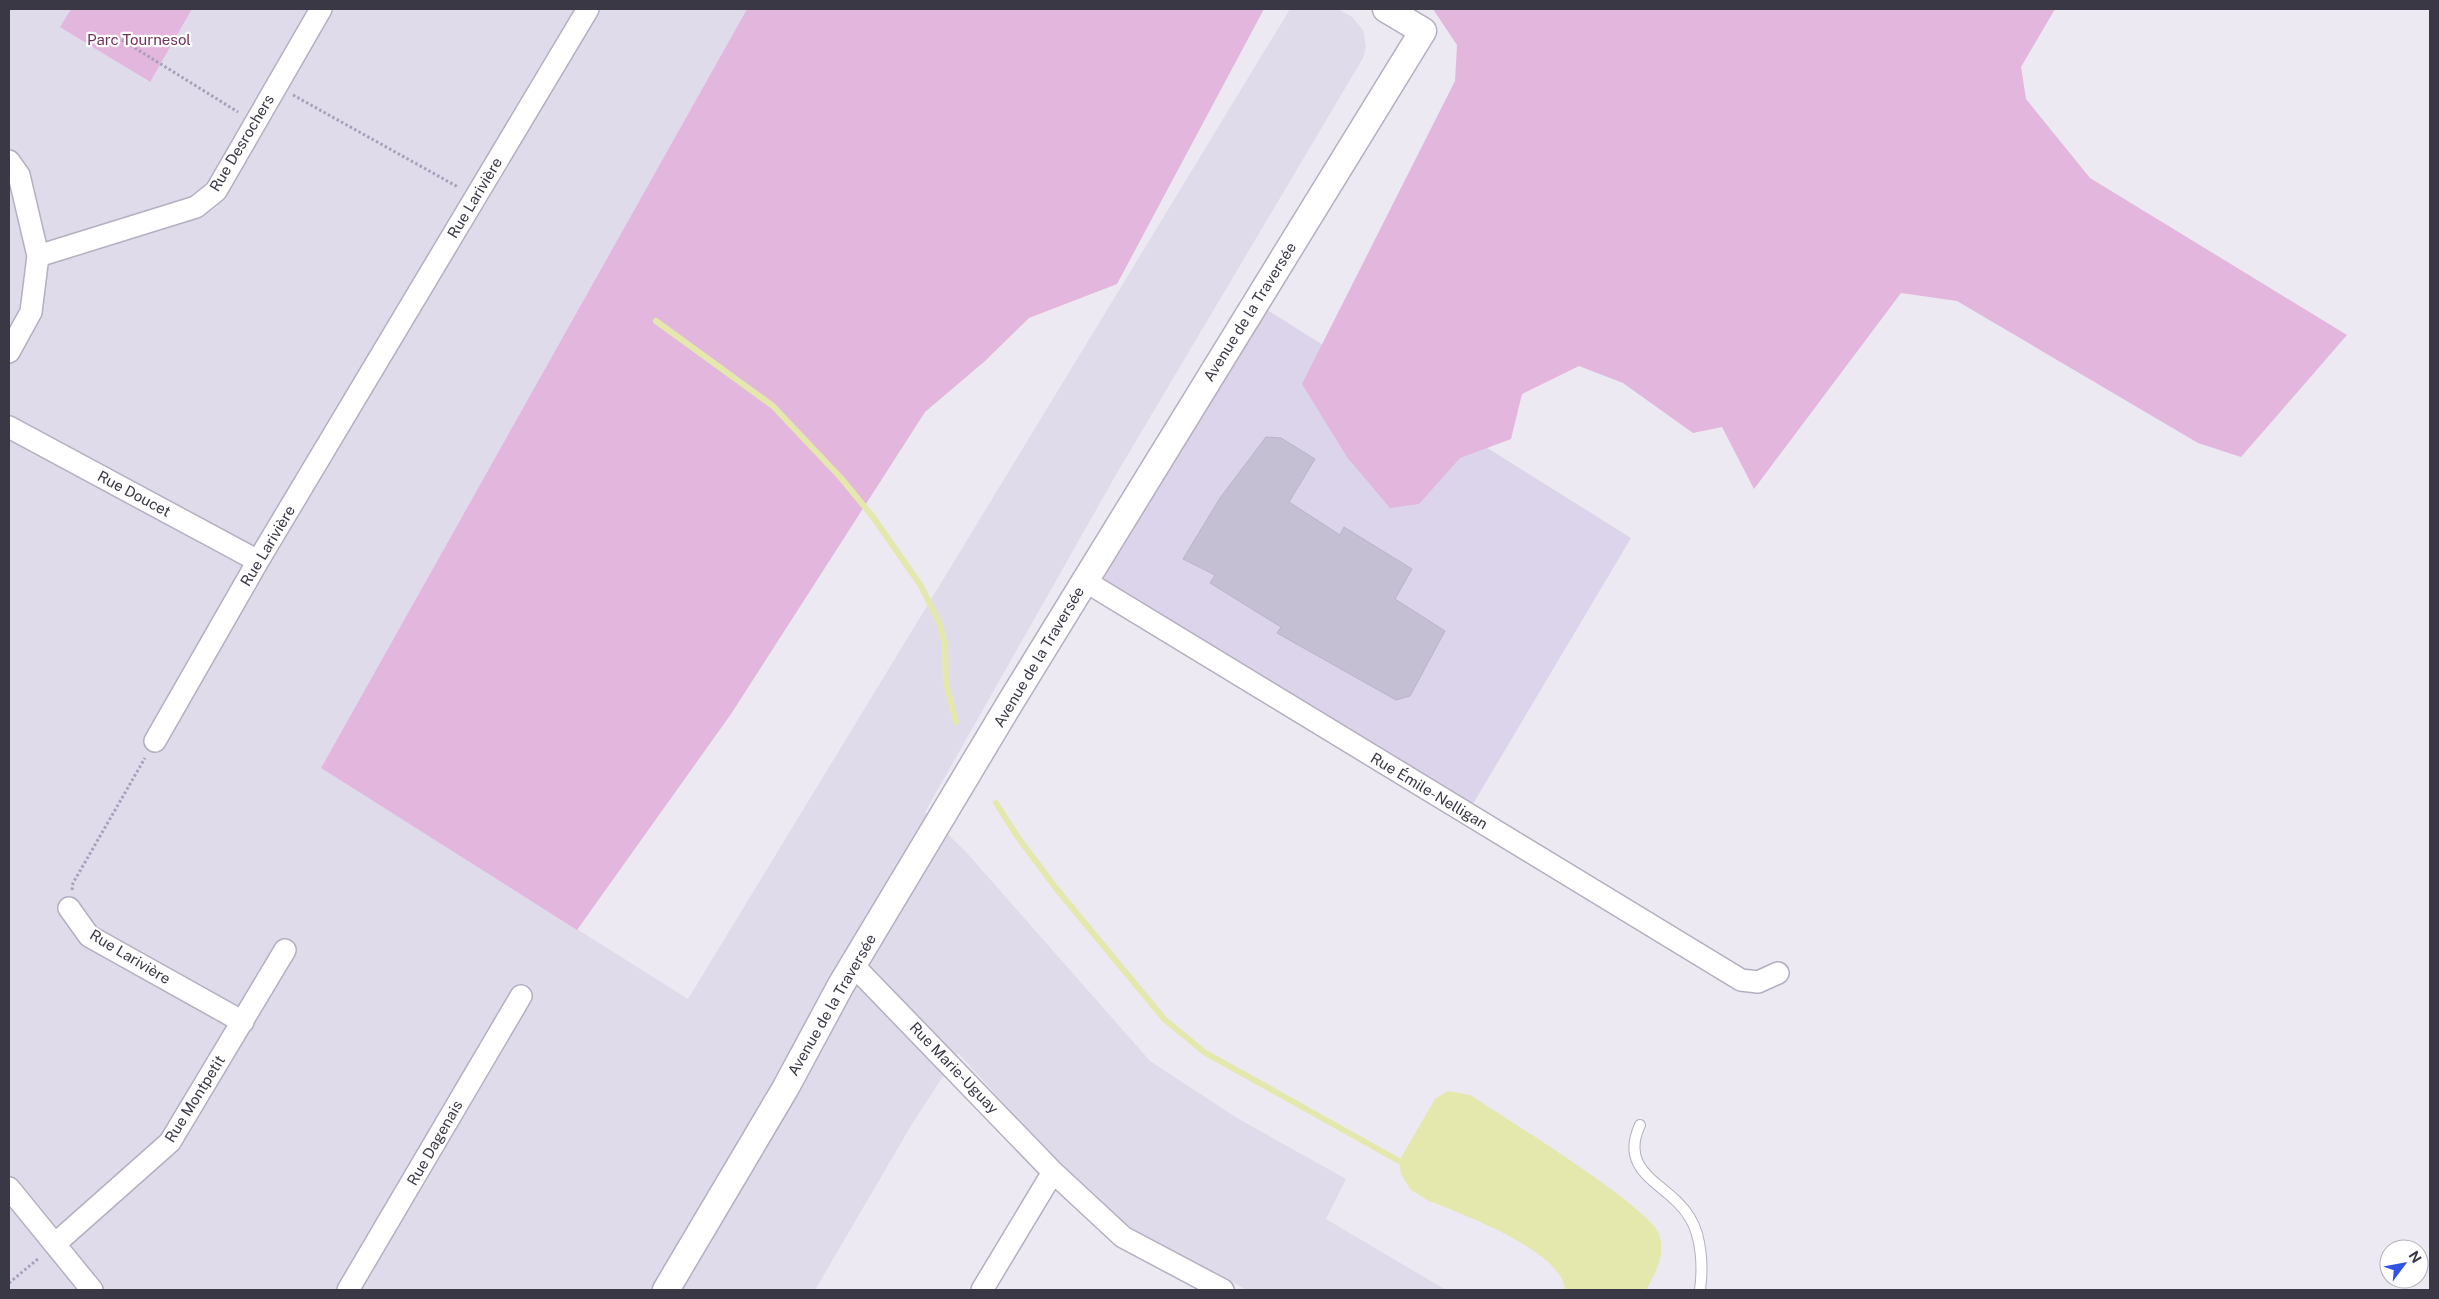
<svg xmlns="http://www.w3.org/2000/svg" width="2439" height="1299" font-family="'Public Sans',sans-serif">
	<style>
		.residential { fill: #e0dbea }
		.education { fill: #dcd4ea }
		.green { fill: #e2b6dd }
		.water { fill: #e4e8ac }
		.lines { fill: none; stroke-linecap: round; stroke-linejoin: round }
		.stream { stroke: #e4e8ac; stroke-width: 6 }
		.building { fill: #c4bfd3; stroke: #bab3cd }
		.service-casing { stroke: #b4afc0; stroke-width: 12 }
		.minor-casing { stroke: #b4afc0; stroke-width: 24 }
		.tertiary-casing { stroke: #b4afc0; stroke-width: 29 }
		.path { stroke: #a89fbd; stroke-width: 3; stroke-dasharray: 2.5 2.5; stroke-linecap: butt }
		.service { stroke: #fff; stroke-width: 10 }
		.minor { stroke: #fff; stroke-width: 21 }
		.tertiary { stroke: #fff; stroke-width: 26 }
		.labels { text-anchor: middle; stroke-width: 4.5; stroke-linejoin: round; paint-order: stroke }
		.park-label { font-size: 15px; fill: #71315f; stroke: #fff }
		.street-label { font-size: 15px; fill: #3b3845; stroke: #fff }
	</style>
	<rect width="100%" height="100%" fill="#ece9f2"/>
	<!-- residential -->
	<path class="residential" d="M9 9H71L61 26 149 82 192 9H747L321 768 688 999 1290 9H1338L1352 17 1363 30 1366 46 1363 58 1117 473 925 812 967 853 1150 1061 1237 1118 1346 1179 1326 1219 1446 1290H1247L1124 1224 1042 1145 958 1053 912 1124 815 1290H9Z"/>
	<!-- education -->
	<path class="education" d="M1256 303 1631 538 1467 814 1085 581Z"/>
	<!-- green -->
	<path class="green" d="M71 9H192L150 82 60 27Z
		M747 9H1264L1117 284 1029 318 985 361 925 412 731 714 577 930 321 768Z
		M1433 9H2055L2021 67 2026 99 2090 178 2347 335 2241 457 2198 443 1957 301 1901 293 1754 489 1722 427 1693 433 1623 383 1579 366 1522 394 1511 439 1460 458 1419 504 1390 508 1347 457 1302 384 1455 81 1457 45Z"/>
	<!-- water -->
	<path class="water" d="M1448 1091 1470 1095C1502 1116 1650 1207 1659 1234 1666 1255 1656 1272 1646 1290H1565C1562 1250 1461 1214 1427 1200L1410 1189 1401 1174 1399 1161 1435 1099Z"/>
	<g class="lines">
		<!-- stream -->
		<path class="stream" d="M656 321 773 406 841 478 873 517 921 586 939 622 945 645 946 683 956 722
			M996 803 1017 836 1055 887 1164 1019 1204 1052 1399 1161"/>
	</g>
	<!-- building -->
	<path class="building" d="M1266 437 1281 438 1315 459 1289 502 1340 535 1344 527 1412 569 1395 599 1445 631 1410 696 1396 700 1277 633 1281 627 1210 583 1215 575 1183 559 1220 498Z"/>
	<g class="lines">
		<defs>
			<path id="service" d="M1640 1125C1617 1175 1670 1183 1690 1218 1702 1237 1703 1269 1700 1290"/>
			<path id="minor" d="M9 161 19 175 38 256 31 312 9 352
				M38 256 196 207 216 191 321 9
				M9 427 258 561
				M1085 581 1741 980 1758 982 1778 973
				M155 741 258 561 588 9
				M69 908 89 936 243 1022
				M853 965 1053 1172 1123 1237 1223 1290
				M9 1188 92 1290
				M55 1244 170 1142 285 950
				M348 1290 521 996
				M982 1290 1053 1172"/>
			<path id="tertiary" d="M666 1290 785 1089 841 985 1010 703 1423 31 1386 9"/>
		</defs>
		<!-- service casing -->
		<use href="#service" class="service-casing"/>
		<!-- minor casing -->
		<use href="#minor" class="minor-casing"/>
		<!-- tertiary casing -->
		<use href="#tertiary" class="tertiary-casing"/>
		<!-- path -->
		<path class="path" d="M122 40 238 112
			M293 95 458 187
			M72 890 73 883 145 758
			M9 1283 39 1258"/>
		<!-- service -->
		<use href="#service" class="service"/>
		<!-- minor -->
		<use href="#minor" class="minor"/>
		<!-- tertiary -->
		<use href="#tertiary" class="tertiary"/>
	</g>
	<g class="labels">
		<!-- park labels -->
		<g class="park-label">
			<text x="139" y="45">Parc Tournesol</text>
		</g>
		<!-- street labels -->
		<g class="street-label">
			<text transform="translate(242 143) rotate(-59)" y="5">Rue Desrochers</text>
			<text transform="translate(475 198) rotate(-59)" y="5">Rue Larivière</text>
			<text transform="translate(1250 312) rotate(-58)" y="5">Avenue de la Traversée</text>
			<text transform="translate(134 494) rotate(28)" y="5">Rue Doucet</text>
			<text transform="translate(268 546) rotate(-59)" y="5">Rue Larivière</text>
			<text transform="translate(1039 657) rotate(-59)" y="5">Avenue de la Traversée</text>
			<text transform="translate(1429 791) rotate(31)" y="5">Rue Émile-Nelligan</text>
			<text transform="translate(130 957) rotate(31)" y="5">Rue Larivière</text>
			<text transform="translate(832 1005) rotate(-60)" y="5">Avenue de la Traversée</text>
			<text transform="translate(954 1068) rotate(46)" y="5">Rue Marie-Uguay</text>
			<text transform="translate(195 1099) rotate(-58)" y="5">Rue Montpetit</text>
			<text transform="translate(435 1143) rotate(-60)" y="5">Rue Dagenais</text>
		</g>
	</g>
	<!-- border -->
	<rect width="2439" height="1299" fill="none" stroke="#3b3845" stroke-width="20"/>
	<!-- north arrow -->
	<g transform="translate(2404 1264) rotate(58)"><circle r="24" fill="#ffffff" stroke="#b1afb5"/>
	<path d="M0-4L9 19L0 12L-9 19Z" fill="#3053e2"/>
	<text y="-8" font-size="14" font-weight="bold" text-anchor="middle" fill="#3b3845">N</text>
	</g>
</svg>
